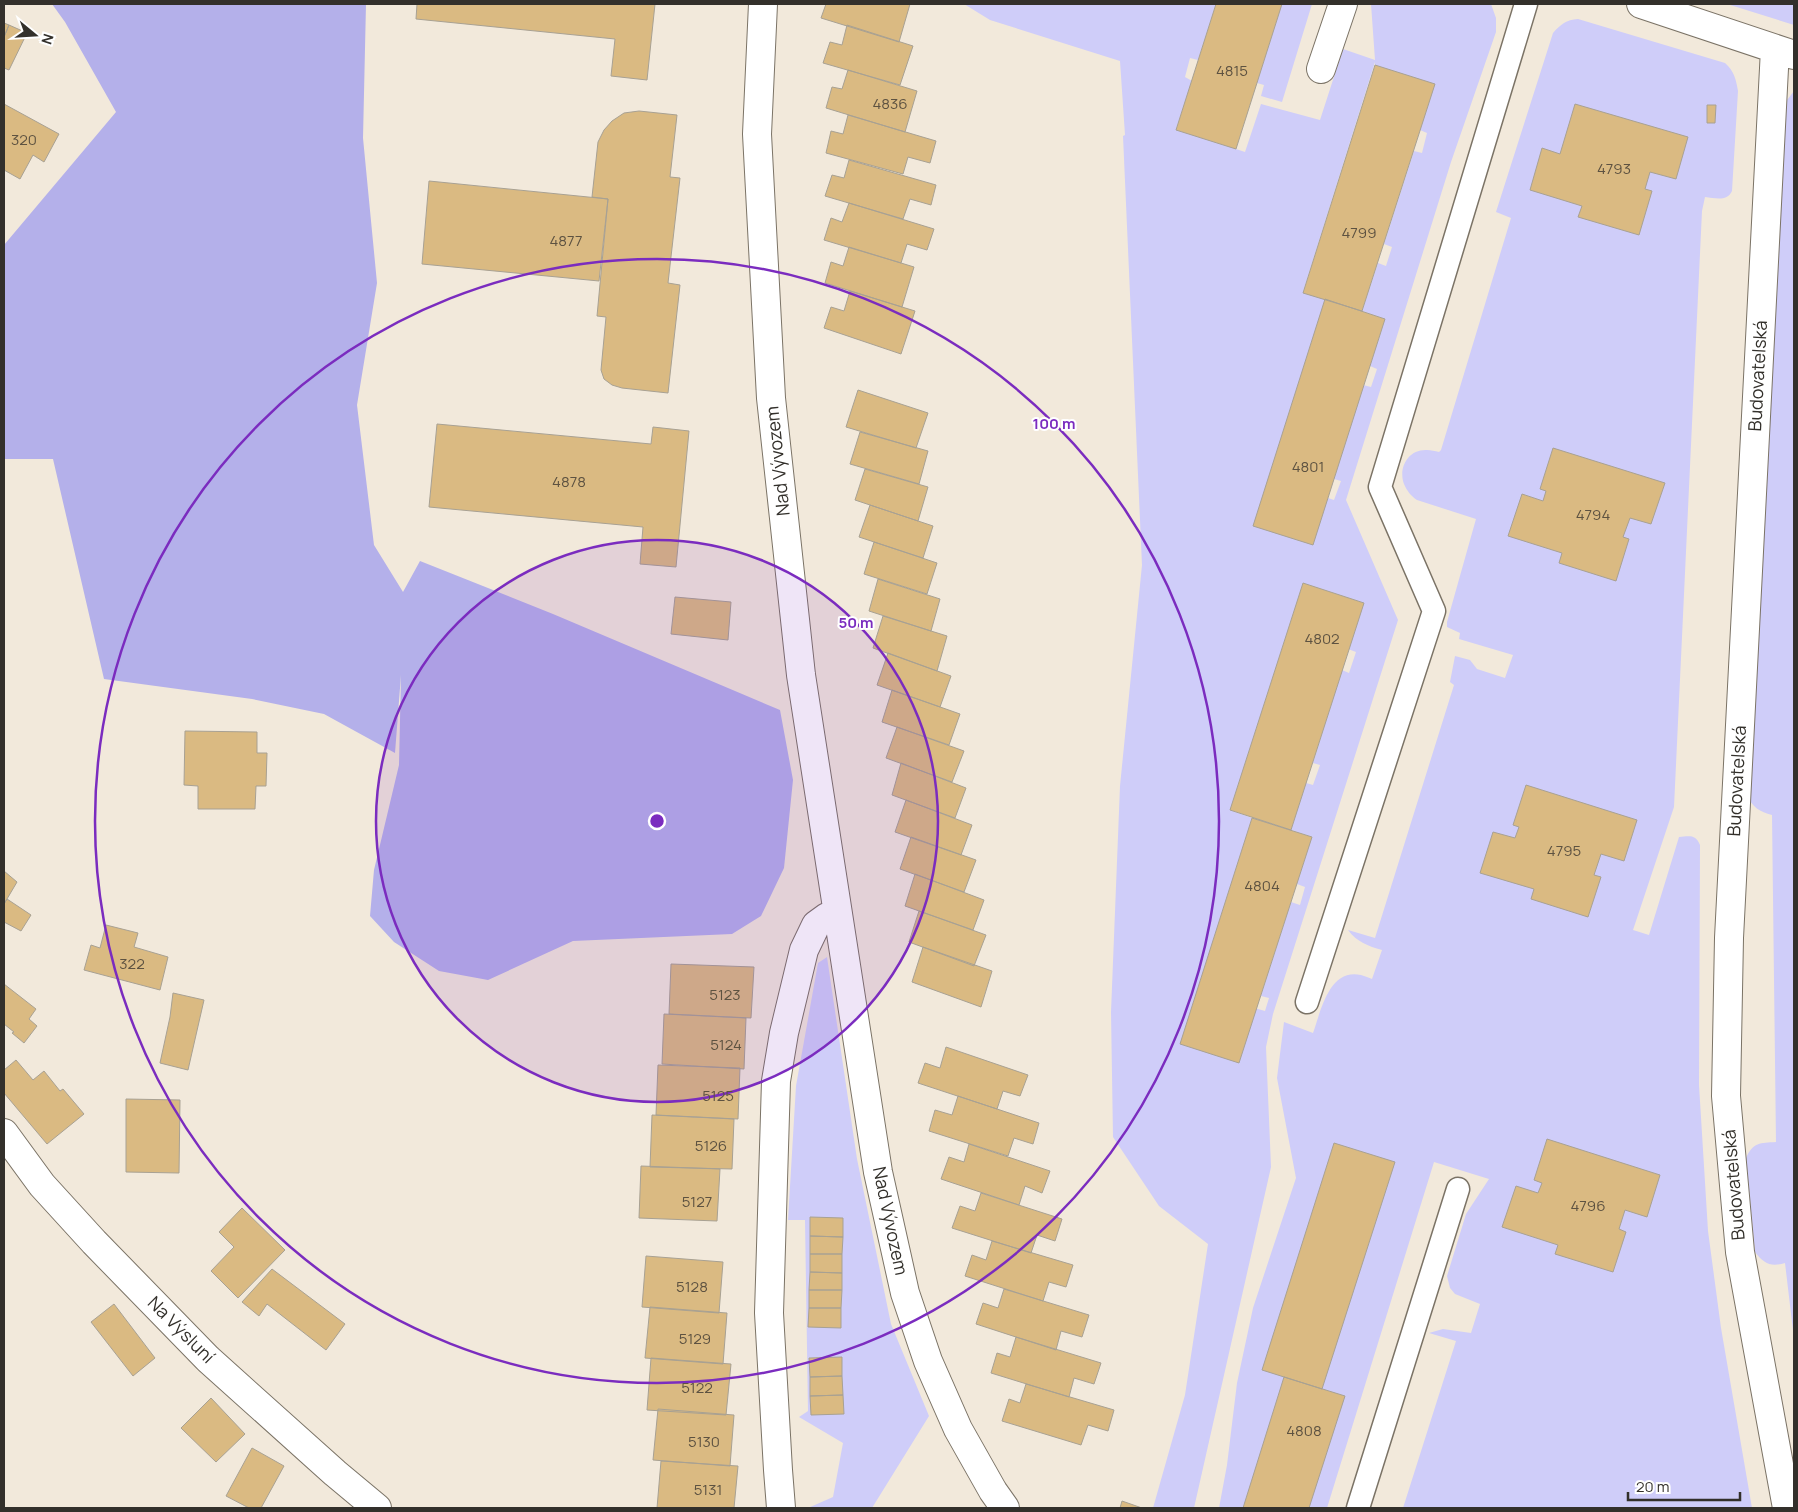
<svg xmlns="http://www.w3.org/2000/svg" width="1798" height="1512" font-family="Manrope,sans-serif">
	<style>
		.green { fill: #cfcdf9; fill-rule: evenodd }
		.forest { fill: #b4b0ea }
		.building { fill: #daba82; stroke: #a8a193 }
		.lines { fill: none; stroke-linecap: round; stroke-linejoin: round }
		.service-casing { stroke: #7b7366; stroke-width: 25 }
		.minor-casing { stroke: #7b7366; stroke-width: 30 }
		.service { stroke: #fff; stroke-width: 22 }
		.minor { stroke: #fff; stroke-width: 28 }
		.ring { fill: none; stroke: #7b2cbf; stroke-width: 2.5 }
		.labels { text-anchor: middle; stroke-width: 4; stroke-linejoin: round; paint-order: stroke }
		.number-label { font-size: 15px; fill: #5d5241 }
		.street-label { font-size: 18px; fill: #33302b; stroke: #fff }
		.centre { fill: #7b2cbf; stroke: #fff; stroke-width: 2.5 }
		.ring-label { font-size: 15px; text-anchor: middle; font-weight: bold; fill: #7b2cbf; stroke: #fff; stroke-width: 4; stroke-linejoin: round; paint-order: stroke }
	</style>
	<rect width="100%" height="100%" fill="#f2e9db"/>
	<!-- green -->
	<path class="green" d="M964 4H1216L1198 60 1190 58 1185 77 1192 81 1176 129 1245 152 1261 104 1320 120 1343 49 1375 60 1371 4H1491L1496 18V32L1451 162 1346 500 1398 620 1273 1014 1266 1047 1271 1167 1194 1508H1153L1185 1395 1208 1244 1159 1206 1113 1137 1111 1012 1120 786 1142 565 1123 136 1125 135 1120 61 990 20ZM1375 62V65L1420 130 1427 133 1422 153 1414 151 1384 244 1392 247 1386 266 1378 263 1362 311 1385 319 1370 366 1377 369 1371 387 1363 385 1334 479 1341 481 1334 500 1328 498 1325 299 1303 292ZM1303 583 1363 603 1348 649 1356 652 1349 673 1342 670 1313 763 1320 765 1313 785 1306 783 1291 830 1312 837 1297 884 1305 887 1300 905 1291 902 1261 996 1269 998 1265 1011 1197 992 1252 818 1230 810Z
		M1282 4H1312L1282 102 1261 96 1264 85 1257 83Z
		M1727 4H1794V25Z
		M1578 19 1725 63C1734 71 1736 79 1738 91L1732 191C1727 202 1715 198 1705 197L1702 211 1674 807 1633 930 1649 935 1679 837C1689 836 1696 834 1700 845L1699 1085 1708 1231 1721 1328 1752 1508H1403L1456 1341 1429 1333 1443 1329 1471 1333 1480 1304 1455 1294 1450 1288 1447 1276 1466 1214 1489 1179 1434 1162 1327 1508H1219L1227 1465 1237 1383 1253 1308 1296 1178 1277 1078 1284 1022 1313 1033C1321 1011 1329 968 1361 975 1365 976 1369 978 1372 979L1382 950C1368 946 1357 942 1348 930L1375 938 1454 685 1450 682 1455 656 1470 660 1477 669 1505 678 1513 655 1459 639 1460 633 1447 627V622L1476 519 1417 500C1411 496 1407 491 1404 484 1398 468 1408 449 1427 450 1431 450 1435 451 1439 452L1441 450 1511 218 1496 212 1553 33C1561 24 1566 20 1578 19Z
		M1794 91V1339L1785 1263C1771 1267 1764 1264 1755 1252L1746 1158C1753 1142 1760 1143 1776 1142L1772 815C1760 812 1752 807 1747 795L1784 104Z
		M827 957 857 1159 891 1324 929 1416 872 1508H808L833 1497 843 1443 799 1417 808 1411 805 1220H788L796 1086 818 963Z"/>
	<!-- forest -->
	<path class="forest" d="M52 4H366L363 138 377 283 357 405 374 545 403 592 420 561 553 614 780 710 793 780 784 868 761 916 732 934 573 941 488 980 439 971 394 942 370 916 374 870 399 765 401 675 395 753 324 714 252 699 104 679 53 459H4V245L116 112 65 22Z"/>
	<!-- building -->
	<path class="building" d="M417 4H655L647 80 611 76 615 39 416 19Z
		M826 4H910L899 42 821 18Z
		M1216 4H1282L1236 149 1176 130Z
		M4 23 9 25 4 37Z
		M9 25 27 33 9 70 4 68V37Z
		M847 25 913 46 900 85 823 63 830 42 842 45Z
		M1375 65 1435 84 1362 311 1303 293Z
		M848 70 917 91 905 132 826 108 832 87 842 89Z
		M4 104 59 134 44 162 33 155 20 179 4 170Z
		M1575 104 1688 137 1676 179 1650 172 1645 189 1652 191 1639 235 1578 217 1582 206 1530 190 1542 148 1560 154Z
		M1707 105H1716L1715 123H1707Z
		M639 111 677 115 670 177 680 178 668 283 680 285 668 393 622 388 612 385 604 379 601 370 606 317 597 316 608 199 592 197 598 142 604 130 612 121 624 113Z
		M848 115 936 141 930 163 908 157 903 174 826 153 831 131 843 134Z
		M849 160 936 185 931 205 910 199 903 219 825 196 832 175 844 178Z
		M429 181 608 199 599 281 422 264Z
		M849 203 934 229 927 250 907 244 901 263 824 240 831 218 842 222Z
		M849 247 914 267 902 307 825 283 831 262 843 266Z
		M850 291 915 311 901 354 824 328 831 307 844 311Z
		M1325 299 1385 319 1313 545 1253 526Z
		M858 390 928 413 916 448 846 427Z
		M437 424 651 444 653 427 689 431 676 567 640 564 643 527 429 507Z
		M860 432 928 451 919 484 850 464Z
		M1553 448 1665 483 1651 524 1630 518 1623 537 1629 539 1616 581 1559 563 1562 553 1508 536 1522 494 1543 501 1546 491 1540 489Z
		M865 469 928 487 918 521 855 500Z
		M870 505 933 526 923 558 859 537Z
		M874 542 937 563 927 594 864 574Z
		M878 579 940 599 931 631 869 611Z
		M1303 583 1364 603 1291 830 1230 810Z
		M675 597 731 602 728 640 671 634Z
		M883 616 947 636 937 671 873 648Z
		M888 653 951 676 940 707 877 685Z
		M892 690 960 714 949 745 882 722Z
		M897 727 964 751 952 782 886 758Z
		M185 731 257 732V753H267L266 786H256L255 809H198V786L184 785Z
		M901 763 966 788 955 818 892 795Z
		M1526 785 1637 820 1624 861 1601 854 1594 875 1601 877 1588 917 1531 899 1534 889 1480 873 1493 832 1515 838 1519 827 1513 825Z
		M906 800 972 825 961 855 895 832Z
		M1252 818 1312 837 1239 1063 1180 1044Z
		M911 837 976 860 964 892 900 869Z
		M4 871 17 882 4 904Z
		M915 874 984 900 973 930 905 906Z
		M7 899 31 915 21 931 4 922V904Z
		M919 911 986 935 974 966 909 942Z
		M106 925 138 933 134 947 168 957 160 990 84 970 91 945 100 948Z
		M923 947 992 971 981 1007 912 982Z
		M671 964 754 967 751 1018 669 1014Z
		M4 984 36 1009 29 1019 37 1026 24 1043 12 1033 14 1032 4 1024Z
		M173 993 204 1000 188 1070 160 1063 170 1017Z
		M664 1014 746 1018 744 1069 662 1064Z
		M946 1047 1028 1075 1020 1096 1003 1091 997 1109 918 1083 925 1063 940 1068Z
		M16 1060 33 1080 44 1071 60 1091 63 1089 84 1114 47 1144 4 1093V1070Z
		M658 1065 740 1068 738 1119 656 1115Z
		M958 1096 1039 1123 1033 1144 1014 1138 1008 1156 929 1131 935 1110 952 1115Z
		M126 1099 180 1100 179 1173 126 1172Z
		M652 1115 734 1119 732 1169 650 1167Z
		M1547 1139 1660 1175 1647 1217 1625 1210 1619 1229 1626 1232 1613 1272 1555 1254 1558 1245 1502 1227 1516 1186 1538 1193 1542 1183 1534 1180Z
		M1334 1143 1395 1162 1322 1389 1262 1370Z
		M969 1144 1050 1171 1042 1193 1025 1186 1019 1205 941 1179 949 1157 964 1162Z
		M641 1166 720 1169 717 1221 639 1218Z
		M981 1193 1062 1219 1055 1241 1037 1235 1031 1253 952 1228 960 1206 975 1211Z
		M242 1208 285 1250 238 1298 211 1271 234 1247 219 1232Z
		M810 1217 843 1218V1237L810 1236Z
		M810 1236 843 1237 842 1254H810Z
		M992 1241 1073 1265 1066 1287 1049 1282 1043 1301 965 1276 972 1255 986 1260Z
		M810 1254H842V1273L810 1272Z
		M646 1256 723 1262 719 1313 642 1307Z
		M272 1269 345 1324 326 1350 267 1304 259 1316 242 1302Z
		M810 1272 842 1273V1290H809Z
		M1004 1289 1089 1315 1082 1337 1061 1331 1056 1350 976 1324 983 1303 998 1308Z
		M809 1290H842L841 1308H809Z
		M114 1304 155 1358 133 1376 91 1322Z
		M650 1307 727 1313 723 1364 645 1358Z
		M809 1308H841V1328L808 1327Z
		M1016 1337 1101 1363 1094 1384 1074 1378 1069 1397 991 1373 997 1353 1010 1357Z
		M842 1357V1376L810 1377 809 1358Z
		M651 1358 731 1364 726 1415 647 1410Z
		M842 1376 843 1395 810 1396V1377Z
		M1284 1377 1345 1396 1309 1508H1243Z
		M1026 1384 1114 1410 1108 1431 1088 1425 1081 1445 1002 1421 1009 1399 1020 1403Z
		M843 1395 844 1414 811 1415 810 1396Z
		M211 1398 245 1434 216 1462 181 1428Z
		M658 1409 734 1415 730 1466 653 1460Z
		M252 1448 284 1466 261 1508H249L226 1496Z
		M661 1461 738 1466 734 1508H657Z
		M1122 1501 1142 1508H1120Z"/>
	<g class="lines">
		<defs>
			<path id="service" d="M1307 1002 1434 611 1380 487 1526 4
				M1358 1508 1458 1189"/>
			<path id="minor" d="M763 4 757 134 771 398 801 675 878 1172 905 1293 928 1361 958 1429 993 1491 1005 1508
				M1641 4 1794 55
				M1775 49 1729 938 1726 1096 1740 1252 1787 1508
				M1321 69 1343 4
				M4 1133 42 1185 94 1242 208 1359 335 1473 377 1508
				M781 1508 778 1470 769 1313 776 1081 784 1033 804 950 816 925 827 917 838 914"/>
		</defs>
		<!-- service casing -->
		<use href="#service" class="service-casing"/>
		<!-- minor casing -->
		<use href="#minor" class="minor-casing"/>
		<!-- service -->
		<use href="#service" class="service"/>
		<!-- minor -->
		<use href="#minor" class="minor"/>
	</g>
	<!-- distance rings -->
	<circle cx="657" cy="821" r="281" fill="#7b2cbf" fill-opacity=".12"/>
	<g class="ring">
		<circle cx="657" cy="821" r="281"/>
		<circle cx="657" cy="821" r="562"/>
	</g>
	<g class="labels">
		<!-- number labels -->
		<g class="number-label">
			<text x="1232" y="76">4815</text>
			<text x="890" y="109">4836</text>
			<text x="24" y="145">320</text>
			<text x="1614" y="174">4793</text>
			<text x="1359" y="238">4799</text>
			<text x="566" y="246">4877</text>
			<text x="1308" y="472">4801</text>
			<text x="569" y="487">4878</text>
			<text x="1593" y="520">4794</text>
			<text x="1322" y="644">4802</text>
			<text x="1564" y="856">4795</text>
			<text x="1262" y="891">4804</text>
			<text x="132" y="969">322</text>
			<text x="725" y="1000">5123</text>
			<text x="726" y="1050">5124</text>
			<text x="718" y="1101">5125</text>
			<text x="711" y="1151">5126</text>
			<text x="697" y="1207">5127</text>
			<text x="1588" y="1211">4796</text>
			<text x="692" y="1292">5128</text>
			<text x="695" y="1344">5129</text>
			<text x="697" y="1393">5122</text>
			<text x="1304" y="1436">4808</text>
			<text x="704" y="1447">5130</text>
			<text x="708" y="1495">5131</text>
		</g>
		<!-- street labels -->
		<g class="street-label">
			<text transform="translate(1758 376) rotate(-87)" y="6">Budovatelská</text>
			<text transform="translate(778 461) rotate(-96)" y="6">Nad Vývozem</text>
			<text transform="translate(1737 781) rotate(-87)" y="6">Budovatelská</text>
			<text transform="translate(1734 1185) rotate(-95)" y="6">Budovatelská</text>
			<text transform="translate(890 1221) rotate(78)" y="6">Nad Vývozem</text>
			<text transform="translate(181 1330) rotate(45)" y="6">Na Výsluní</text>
		</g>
	</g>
	<circle cx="657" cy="821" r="8" class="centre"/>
	<g class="ring-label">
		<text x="1054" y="429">100 m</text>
		<text x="856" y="628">50 m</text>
	</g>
	<!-- border -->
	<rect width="1798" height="1512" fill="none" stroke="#33302b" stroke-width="10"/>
	<!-- north arrow -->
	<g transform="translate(35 35) rotate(108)" stroke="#ffffff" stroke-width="4" paint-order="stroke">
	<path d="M0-4L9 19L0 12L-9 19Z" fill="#33302b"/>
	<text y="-8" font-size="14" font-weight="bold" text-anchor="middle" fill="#33302b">N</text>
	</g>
	<!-- scale -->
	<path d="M1628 1492v8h112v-8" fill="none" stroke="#33302b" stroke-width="2.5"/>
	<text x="1636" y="1492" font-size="15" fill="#33302b" stroke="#ffffff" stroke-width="4" paint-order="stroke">20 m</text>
</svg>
